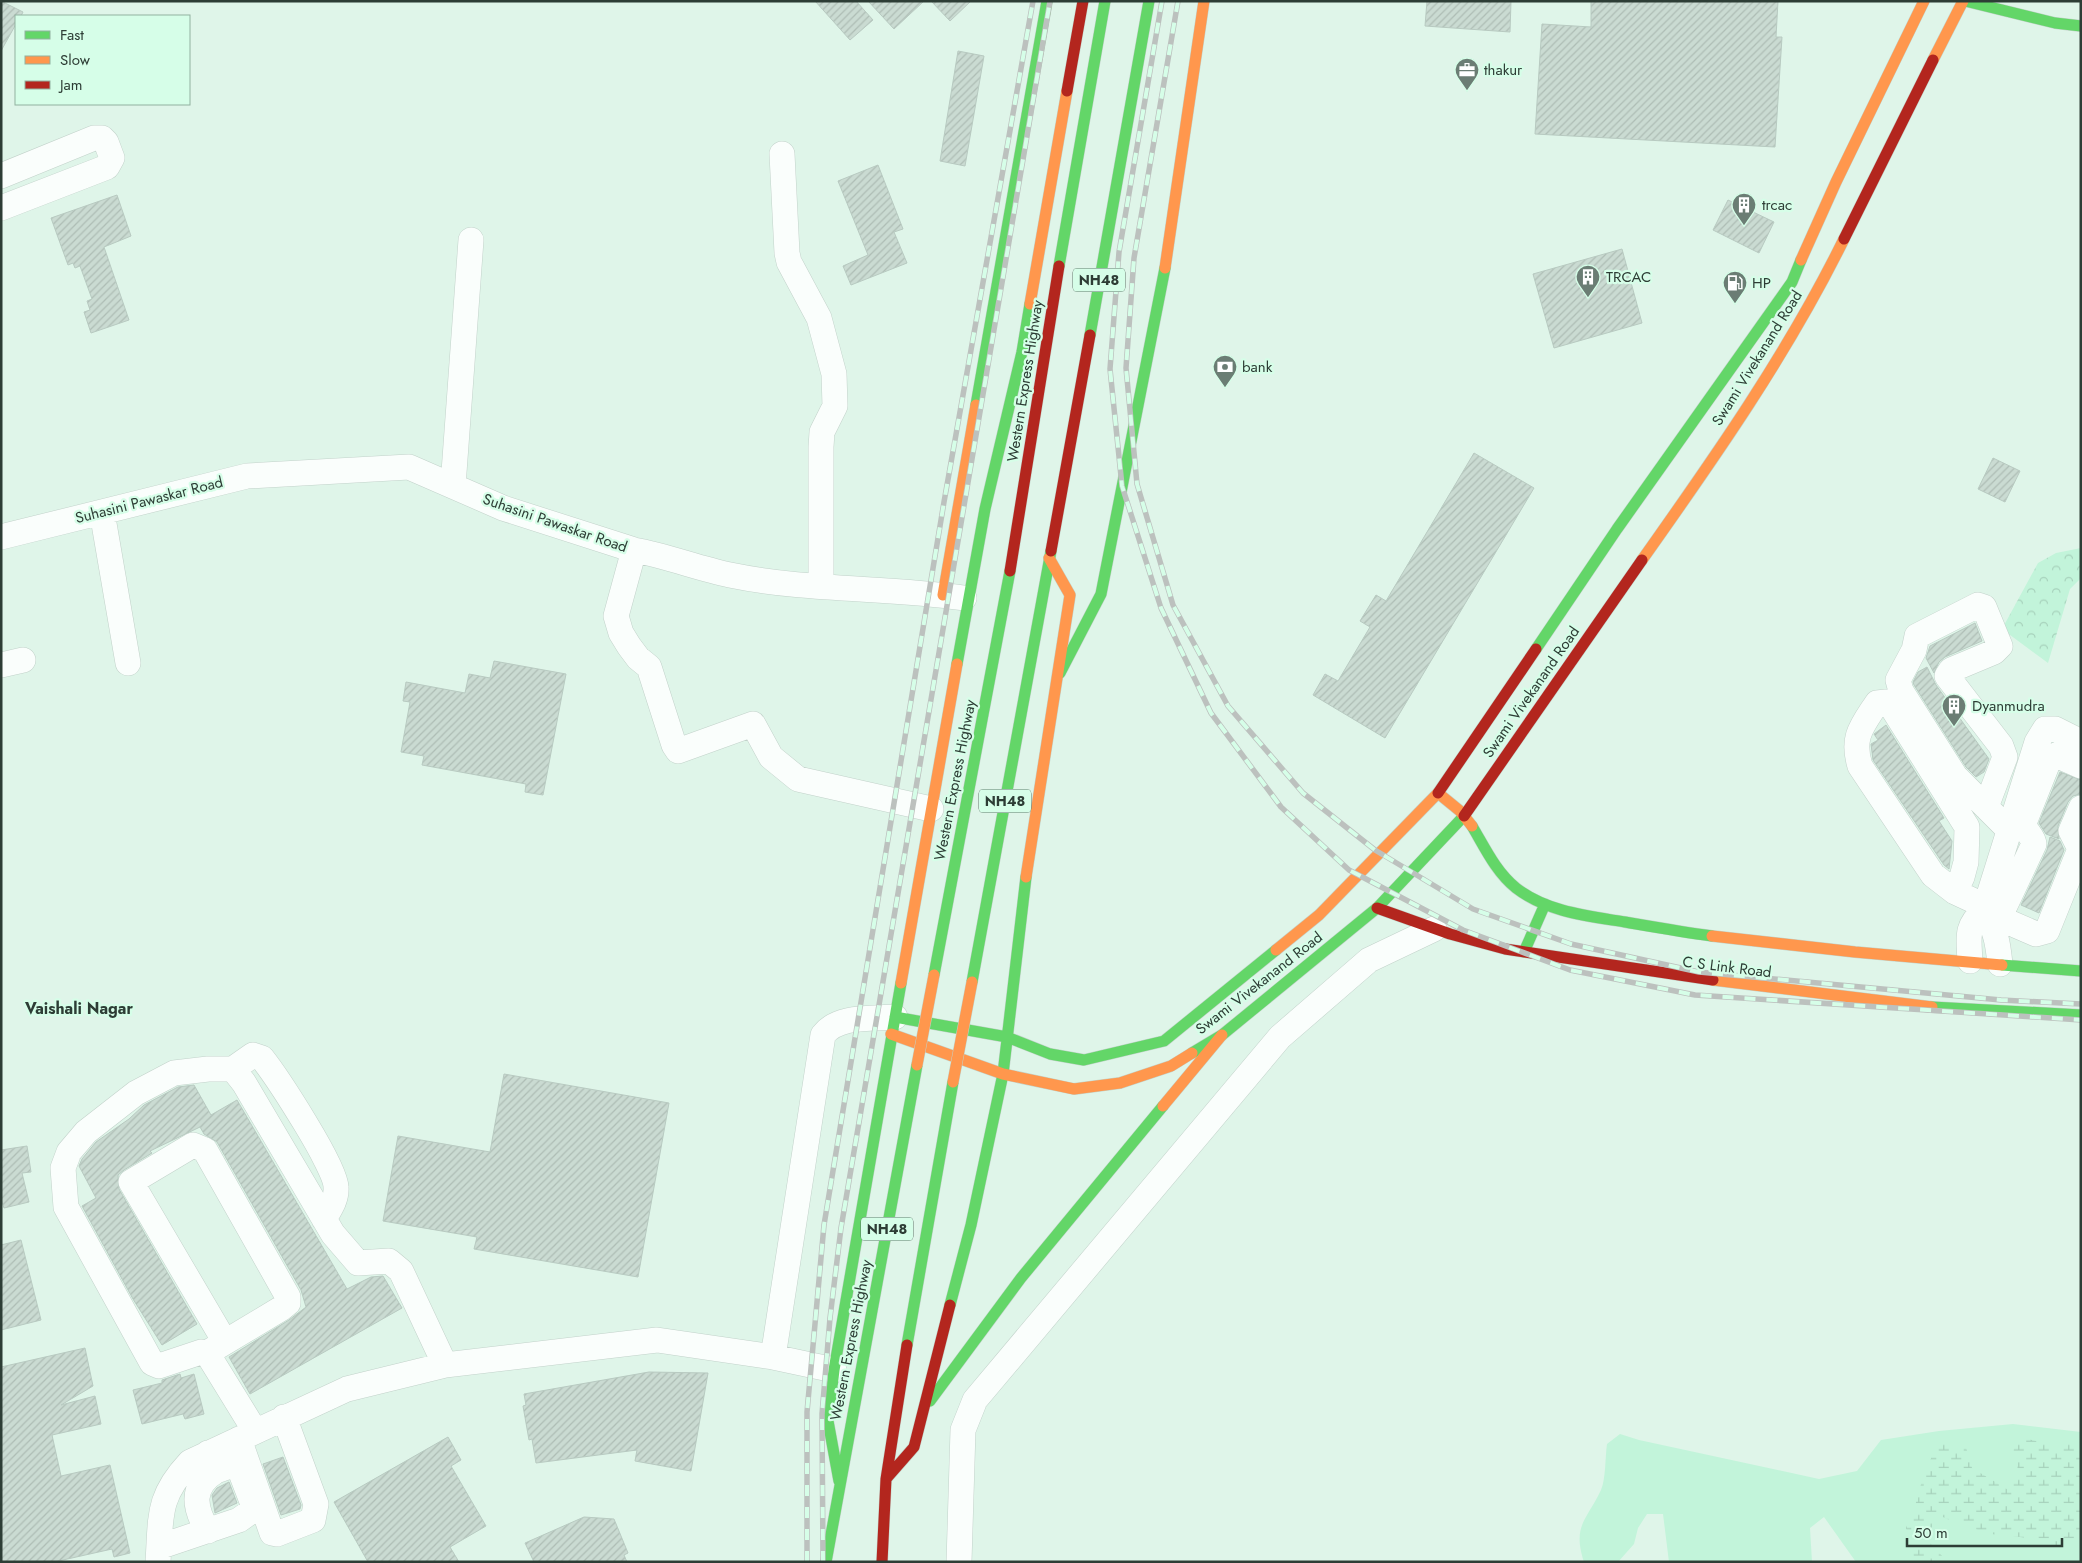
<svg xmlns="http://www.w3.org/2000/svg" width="2082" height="1563" font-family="Jost,sans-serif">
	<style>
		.grass { fill: #c2f4da }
		.forest { fill: url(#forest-crowns) }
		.wetland { fill: url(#wetland-marsh) }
		.building { fill: url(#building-hatch); stroke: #b8cac1 }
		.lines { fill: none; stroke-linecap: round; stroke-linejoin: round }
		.street-casing { stroke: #c2d2ca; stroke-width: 26 }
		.fast-casing { stroke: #c2d2ca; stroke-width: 12 }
		.slow-casing { stroke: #c2d2ca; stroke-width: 12 }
		.jam-casing { stroke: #c2d2ca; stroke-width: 12 }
		.street { stroke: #fafefc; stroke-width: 25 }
		.fast { stroke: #63d668; stroke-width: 11 }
		.slow { stroke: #ff974d; stroke-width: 11 }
		.jam { stroke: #b3261e; stroke-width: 11 }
		.rail-casing { stroke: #bcc1be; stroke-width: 5.5 }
		.rail { stroke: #d6fee8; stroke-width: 4; stroke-dasharray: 11; stroke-linecap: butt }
		.slow-bridge-casing { stroke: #c2d2ca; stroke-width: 12; stroke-linecap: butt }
		.slow-bridge { stroke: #ff974d; stroke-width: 11 }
		.labels { text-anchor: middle; stroke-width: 4.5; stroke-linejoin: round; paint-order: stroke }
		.shield { fill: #d6fee8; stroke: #60776b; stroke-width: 1 }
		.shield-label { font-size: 14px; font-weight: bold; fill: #2d3d35 }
		.poi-label { font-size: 15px; fill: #2d3d35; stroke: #d6fee8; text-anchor: start }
		.street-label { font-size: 15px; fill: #2d3d35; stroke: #d6fee8 }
		.neighbourhood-label { font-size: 16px; font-weight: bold; fill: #2d3d35; stroke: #d6fee8 }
	</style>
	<defs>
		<pattern id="forest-crowns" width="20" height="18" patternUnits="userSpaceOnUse" patternTransform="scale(1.25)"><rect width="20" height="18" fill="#c2f4da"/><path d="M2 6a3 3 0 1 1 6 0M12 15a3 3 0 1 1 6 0" fill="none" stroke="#a7d2bc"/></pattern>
		<pattern id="wetland-marsh" width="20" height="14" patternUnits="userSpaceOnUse" patternTransform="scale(1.25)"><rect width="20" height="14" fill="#c2f4da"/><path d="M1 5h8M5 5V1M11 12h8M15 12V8" fill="none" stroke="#a7d2bc"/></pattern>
		<pattern id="building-hatch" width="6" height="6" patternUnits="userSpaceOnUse" patternTransform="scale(1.25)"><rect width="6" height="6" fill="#cadbd2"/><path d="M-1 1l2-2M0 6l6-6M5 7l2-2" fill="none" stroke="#aebdb5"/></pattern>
	</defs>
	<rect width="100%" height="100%" fill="#dff5e9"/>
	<!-- grass -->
	<path class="grass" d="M2013 1424 2081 1432V1562H1856L1824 1517 1810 1528 1812 1562H1669L1663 1514H1647L1638 1528 1634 1544 1618 1562H1584C1572 1525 1587 1520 1601 1490 1606 1478 1605 1458 1607 1444L1620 1434 1639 1440 1819 1479 1857 1471 1881 1440 1939 1431Z"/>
	<!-- forest -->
	<path class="forest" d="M2081 548V578L2070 589 2048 663 2002 629 2038 563 2056 553Z"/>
	<!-- wetland -->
	<path class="wetland" d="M2023 1438 2049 1444H2081V1533L2071 1542 2047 1551C2021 1530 2019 1540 1992 1534 1974 1529 1956 1524 1939 1515L1925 1538 1946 1560 1945 1562H1915L1906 1528 1915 1506 1926 1466 1943 1441 1965 1444 1972 1468 2007 1489 2020 1477 2013 1450Z"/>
	<!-- building -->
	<path class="building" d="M1 1 23 12 21 16H16V24L1 51Z
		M815 1H856L873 20 850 40Z
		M868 1H924L894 29Z
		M931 1H971L950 21Z
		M1427 1H1511L1510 32 1425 26Z
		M1591 1H1778L1776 37H1782L1775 147 1535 134 1542 24 1591 27Z
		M958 51 984 56 965 166 940 161Z
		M878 165 903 229 894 232 907 263 851 285 843 266 868 255 838 181Z
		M117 195 131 236 104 247 129 320 91 333 84 312 90 310 87 301 92 299 80 266 75 268 73 263 68 265 51 218Z
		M1728 200 1774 222 1759 253 1713 230Z
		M1622 249 1642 323 1554 348 1533 274Z
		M1474 453 1534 488 1385 738 1313 695 1325 674 1338 681 1370 627 1360 621 1376 595 1386 601Z
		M1993 458 2020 471 2005 502 1978 489Z
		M1975 623 1982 641 1945 657 1939 662 1934 673 1926 658 1930 646Z
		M494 661 566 674 543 795 525 792 526 784 422 765 424 756 401 752 410 702 403 701 406 682 465 693 469 674 490 678Z
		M1927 667 1936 685 1989 759 1984 772 1976 777 1966 767 1914 685 1913 682 1918 672Z
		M1886 725 1944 818 1939 821 1952 841 1949 869 1944 865 1873 760 1871 744 1878 740 1874 734Z
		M2060 772 2081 780V794L2073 796 2068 802 2058 826 2059 839 2046 834 2039 823Z
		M2050 837 2060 841 2064 850 2039 913 2021 905 2047 850Z
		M504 1074 669 1103 638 1277 474 1249 477 1237 383 1221 398 1136 490 1152Z
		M194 1085 211 1115 237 1100 347 1289 371 1277 383 1276 402 1308 250 1394 229 1357 289 1320 306 1307 301 1290 217 1142 204 1134 200 1127 150 1151 152 1153 124 1170 118 1175 119 1189 197 1324 162 1345 133 1299 82 1206 96 1198 79 1166 82 1159 96 1142 129 1119 144 1105 178 1087Z
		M27 1146 31 1172 22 1173 29 1202 4 1208 1 1199V1150Z
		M21 1240 41 1320 1 1330V1245Z
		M85 1348 93 1386 61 1405 95 1396 101 1424 52 1435 61 1476 110 1465 130 1553 114 1557 112 1549 54 1562H1V1367Z
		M649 1372 708 1373 691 1471 635 1461 637 1450 536 1463 532 1439 529 1440 523 1406 526 1405 524 1394Z
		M180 1374 181 1378 194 1374 204 1414 185 1419 183 1414 142 1424 133 1390 162 1383V1380Z
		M448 1437 461 1460 451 1466 486 1526 450 1547 459 1562H368L334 1502Z
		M283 1457 301 1505 300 1509 281 1515 263 1464Z
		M229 1482 237 1503 215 1513 212 1495 217 1488Z
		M584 1517 614 1519 628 1553 624 1555 627 1562H534L525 1543Z"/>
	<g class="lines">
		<defs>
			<path id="street" d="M782 154 787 253 789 262 819 318 834 374 835 406 822 432 821 447V586
				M1 176 94 138H102L106 142 112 158 107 167 1 208
				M453 486 471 240
				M102 512 128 663
				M1 537 247 476 409 467 503 508 634 550C667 556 697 568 730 575 807 591 887 587 964 598
				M634 550 616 616 621 633 629 646 638 658 649 667 674 745 678 751 753 724 771 757 798 779 931 809
				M1 665 23 660
				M1986 807 2005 757 2001 746 1947 676 1951 670 1994 652 2000 646 1984 607 1978 605 1917 636 1914 650 1898 680 1901 691 1955 776 2009 830
				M1955 892 1962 877 1966 862 1967 827 1890 704 1886 702 1877 703C1862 726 1851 737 1860 766L1933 875 1955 892 1985 906
				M1985 913C1996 930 1998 944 2000 964
				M1999 918 2036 934 2047 931 2080 849 2071 831 2081 808
				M1995 927 2034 844C2033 835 2024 831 2024 823L2049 760 2056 755 2081 766
				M1970 961C1969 939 1965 926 1984 911L2037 742 2045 729H2055L2081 742
				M233 1069 253 1055 262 1058C277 1077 336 1167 336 1187 337 1199 330 1209 324 1219
				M207 1353 282 1308 288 1303V1297L205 1150 193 1145 131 1182 225 1342
				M773 1357 823 1035C838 1015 872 1019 895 1017
				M255 1431 207 1353 201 1352 159 1366 152 1363 66 1207 63 1168 69 1152 86 1132 136 1093 174 1073 208 1069H233L244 1083 333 1234 358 1263 389 1261 401 1271 445 1365
				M239 1439 272 1533 277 1534 313 1520 316 1504 284 1417
				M208 1531C194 1508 190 1487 216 1471
				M159 1547 239 1520 253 1510V1504L238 1465H233L216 1471 208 1453
				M158 1562C161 1516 157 1497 190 1462L347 1389 445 1365 657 1340 773 1357 834 1370
				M959 1562 963 1430 975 1400 1280 1037 1369 960 1434 929"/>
			<path id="fast" d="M1965 1 2055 23 2081 26
				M1059 266 1105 1
				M1090 335 1149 1
				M976 405 1047 1
				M1536 649 1617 529 1792 282 1801 260
				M957 664 985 509 1022 352 1030 304
				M1060 673 1101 594 1165 268
				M1472 826C1485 848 1496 872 1516 888 1547 912 1588 916 1625 922 1654 927 1682 932 1712 936
				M1524 952 1545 904
				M2002 965 2081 971
				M934 975 1010 571
				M972 982 1051 551
				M1932 1007 2081 1015
				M895 1017 1007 1037 1050 1054 1084 1060 1164 1041 1276 950
				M1192 1053 1222 1035 1377 908 1464 816
				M950 1305 971 1225 1003 1074 1026 877
				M907 1345 953 1082
				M930 1401 1021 1278 1163 1106
				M839 1481 828 1421 834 1370 901 983
				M826 1562 917 1065"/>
			<path id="slow" d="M1933 60 1963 1
				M1801 260 1836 182 1924 1
				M1165 268 1204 1
				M1030 304 1067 91
				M1642 560C1715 457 1788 353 1844 239
				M943 595 976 405
				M1026 877 1070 595 1049 558
				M1712 936 1855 952 2002 965
				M1276 950 1319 915 1438 793 1460 811 1472 826
				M1713 980 1932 1007
				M901 983 957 664
				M891 1034 1003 1074 1074 1089 1120 1083 1171 1066 1192 1053
				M1163 1106 1222 1035"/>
			<path id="jam" d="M1067 91 1083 1
				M1844 239 1933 60
				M1051 551 1090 335
				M1010 571 1059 266
				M1438 793 1536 649
				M1464 816 1642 560
				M1377 908 1450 934 1505 949 1713 980
				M886 1479 914 1447 950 1305
				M882 1562 886 1479 907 1345"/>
		</defs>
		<!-- street casing -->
		<use href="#street" class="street-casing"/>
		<!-- fast casing -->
		<use href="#fast" class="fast-casing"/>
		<!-- slow casing -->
		<use href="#slow" class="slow-casing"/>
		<!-- jam casing -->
		<use href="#jam" class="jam-casing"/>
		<!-- street -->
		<use href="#street" class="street"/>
		<!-- fast -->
		<use href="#fast" class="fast"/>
		<!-- slow -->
		<use href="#slow" class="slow"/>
		<!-- jam -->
		<use href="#jam" class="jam"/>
		<defs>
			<path id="rail" d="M1162 1 1119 252 1110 369 1122 486 1161 608 1211 713 1281 807 1349 870 1463 930 1570 970 1695 995 2081 1020
				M1178 1 1134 258 1126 368 1137 484 1173 605 1228 706 1303 793 1375 850 1473 909 1571 944 1699 972 2001 1000 2081 1004
				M807 1562V1412L824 1225 944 502 1033 1
				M823 1562 822 1414 830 1318 841 1228 1050 1"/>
		</defs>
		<!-- rail casing -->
		<use href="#rail" class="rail-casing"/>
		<!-- rail -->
		<use href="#rail" class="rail"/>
		<defs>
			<path id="slow-bridge" d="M917 1065 934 975
				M953 1082 972 982"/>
		</defs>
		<!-- slow-bridge casing -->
		<use href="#slow-bridge" class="slow-bridge-casing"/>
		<!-- slow-bridge -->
		<use href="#slow-bridge" class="slow-bridge"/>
	</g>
	<!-- icons -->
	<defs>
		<symbol id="office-pin" viewBox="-11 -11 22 30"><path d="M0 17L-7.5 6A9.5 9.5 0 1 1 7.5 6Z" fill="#6b7d74" stroke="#d6fee8"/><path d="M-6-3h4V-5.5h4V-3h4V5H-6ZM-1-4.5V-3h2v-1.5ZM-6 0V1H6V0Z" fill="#fff"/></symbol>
		<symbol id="building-pin" viewBox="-11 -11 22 30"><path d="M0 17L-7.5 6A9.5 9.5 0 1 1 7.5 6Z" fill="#6b7d74" stroke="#d6fee8"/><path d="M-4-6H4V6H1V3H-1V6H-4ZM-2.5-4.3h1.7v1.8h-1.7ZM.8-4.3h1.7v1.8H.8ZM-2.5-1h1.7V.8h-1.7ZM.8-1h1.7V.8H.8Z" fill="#fff"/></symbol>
		<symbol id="fuel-pin" viewBox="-11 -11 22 30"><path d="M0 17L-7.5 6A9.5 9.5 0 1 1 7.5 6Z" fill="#6b7d74" stroke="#d6fee8"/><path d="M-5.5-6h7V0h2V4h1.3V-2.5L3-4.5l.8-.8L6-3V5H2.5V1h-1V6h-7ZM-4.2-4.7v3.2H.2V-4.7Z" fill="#fff"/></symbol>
		<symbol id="bank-pin" viewBox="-11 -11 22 30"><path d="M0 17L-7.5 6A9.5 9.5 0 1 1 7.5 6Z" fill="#6b7d74" stroke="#d6fee8"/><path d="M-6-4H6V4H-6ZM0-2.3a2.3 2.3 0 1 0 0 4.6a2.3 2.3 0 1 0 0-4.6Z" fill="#fff"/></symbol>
	</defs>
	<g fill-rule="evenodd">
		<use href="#office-pin" x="1453" y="56" width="28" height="38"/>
		<use href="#building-pin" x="1730" y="191" width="28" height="38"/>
		<use href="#building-pin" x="1574" y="263" width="28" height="38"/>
		<use href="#fuel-pin" x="1721" y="269" width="28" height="38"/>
		<use href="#bank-pin" x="1211" y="353" width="28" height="38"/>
		<use href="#building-pin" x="1940" y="692" width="28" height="38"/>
	</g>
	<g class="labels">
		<!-- shield labels -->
		<g class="shield">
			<rect x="1073" y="268.5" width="52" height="23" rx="4"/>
			<rect x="979" y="789.5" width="52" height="23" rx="4"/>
			<rect x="861" y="1217.5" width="52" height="23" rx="4"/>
		</g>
		<g class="shield-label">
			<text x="1099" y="285">NH48</text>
			<text x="1005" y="806">NH48</text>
			<text x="887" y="1234">NH48</text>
		</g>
		<!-- poi labels -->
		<g class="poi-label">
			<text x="1484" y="75">thakur</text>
			<text x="1762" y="210">trcac</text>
			<text x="1606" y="282">TRCAC</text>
			<text x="1752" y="288">HP</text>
			<text x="1242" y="372">bank</text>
			<text x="1972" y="711">Dyanmudra</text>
		</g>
		<!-- street labels -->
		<g class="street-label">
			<text transform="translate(1757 358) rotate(-58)" y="5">Swami Vivekanand Road</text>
			<text transform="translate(1025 381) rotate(-81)" y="5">Western Express Highway</text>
			<text transform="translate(149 500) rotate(-14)" y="5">Suhasini Pawaskar Road</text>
			<text transform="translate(555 523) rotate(19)" y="5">Suhasini Pawaskar Road</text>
			<text transform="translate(1531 692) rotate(-55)" y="5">Swami Vivekanand Road</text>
			<text transform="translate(955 780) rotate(-79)" y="5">Western Express Highway</text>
			<text transform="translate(1727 967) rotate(7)" y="5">C S Link Road</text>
			<text transform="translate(1259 983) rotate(-38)" y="5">Swami Vivekanand Road</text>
			<text transform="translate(851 1340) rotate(-79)" y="5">Western Express Highway</text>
		</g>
		<!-- neighbourhood labels -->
		<g class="neighbourhood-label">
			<text x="79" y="1014">Vaishali Nagar</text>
		</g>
	</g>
	<!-- border -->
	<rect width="2082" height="1563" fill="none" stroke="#2d3d35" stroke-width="5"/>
	<!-- legend -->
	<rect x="15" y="15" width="175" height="90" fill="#d6fee8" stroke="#92b1a0"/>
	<rect x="25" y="31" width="25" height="8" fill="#63d668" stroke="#92b1a0"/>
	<text x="60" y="40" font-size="15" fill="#2d3d35">Fast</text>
	<rect x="25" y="56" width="25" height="8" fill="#ff974d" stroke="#92b1a0"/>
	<text x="60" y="65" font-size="15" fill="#2d3d35">Slow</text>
	<rect x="25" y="81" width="25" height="8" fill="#b3261e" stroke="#92b1a0"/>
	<text x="60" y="90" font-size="15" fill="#2d3d35">Jam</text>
	<!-- scale -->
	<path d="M1907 1538v8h155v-8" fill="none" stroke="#2d3d35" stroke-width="2.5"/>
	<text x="1914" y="1538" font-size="15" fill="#2d3d35" stroke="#d6fee8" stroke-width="4" paint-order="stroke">50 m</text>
</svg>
